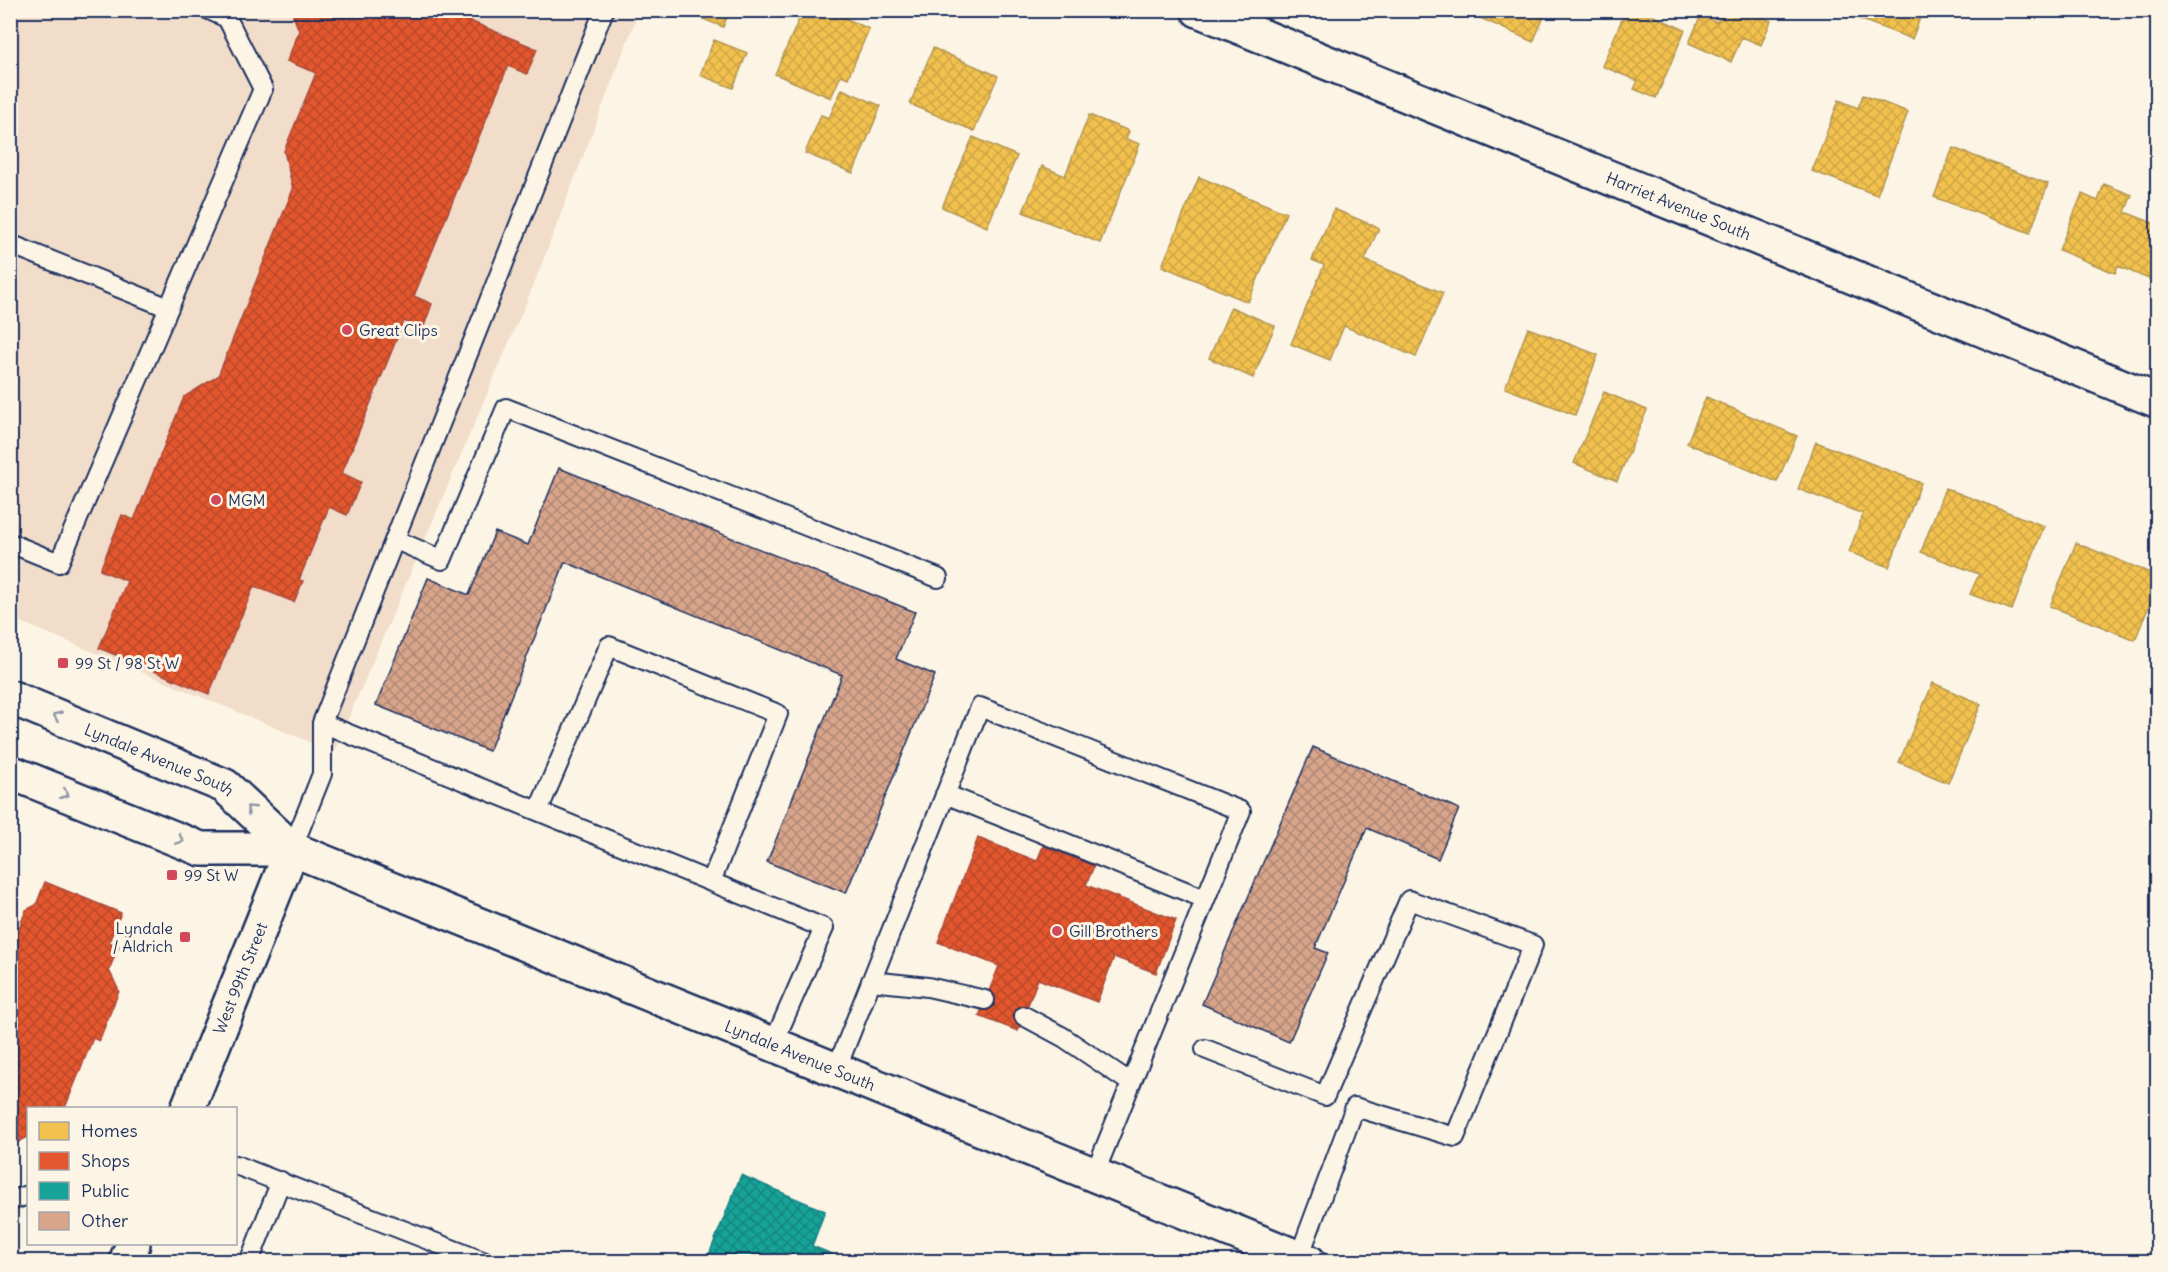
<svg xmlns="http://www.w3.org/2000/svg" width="2168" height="1272" font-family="Delius,sans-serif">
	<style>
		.built { fill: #f1ddca }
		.homes { fill: url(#homes-cross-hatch); stroke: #b29553; stroke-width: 1.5 }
		.shops { fill: url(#shops-cross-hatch); stroke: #a84b3c; stroke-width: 1.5 }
		.public { fill: url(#public-cross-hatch); stroke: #188087; stroke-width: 1.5 }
		.building { fill: url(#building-cross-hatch); stroke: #1b2f5e; stroke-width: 1.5 }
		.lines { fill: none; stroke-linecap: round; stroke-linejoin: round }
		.service-casing { stroke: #1b2f5e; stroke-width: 22 }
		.minor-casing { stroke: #1b2f5e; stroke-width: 38 }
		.tertiary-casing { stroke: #1b2f5e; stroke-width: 38 }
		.service { stroke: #fcf5e5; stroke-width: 18 }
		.minor { stroke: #fcf5e5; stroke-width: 33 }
		.tertiary { stroke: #fcf5e5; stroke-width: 33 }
		.oneway { stroke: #8c92a2 }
		.poi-dot { fill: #d1495b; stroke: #fcf5e5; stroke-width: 2 }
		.labels { text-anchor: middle; stroke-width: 6; stroke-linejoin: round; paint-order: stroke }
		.street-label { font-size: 16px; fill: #1b2f5e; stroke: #fcf5e5 }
		.poi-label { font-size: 16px; fill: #1b2f5e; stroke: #fcf5e5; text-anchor: start }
	</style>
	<defs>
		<pattern id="homes-cross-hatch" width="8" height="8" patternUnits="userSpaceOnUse" patternTransform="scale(1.5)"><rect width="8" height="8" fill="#f2c14e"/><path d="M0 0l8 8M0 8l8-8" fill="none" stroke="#cfa646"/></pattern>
		<pattern id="shops-cross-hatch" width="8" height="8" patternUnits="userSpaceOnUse" patternTransform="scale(1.5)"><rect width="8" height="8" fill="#e4572e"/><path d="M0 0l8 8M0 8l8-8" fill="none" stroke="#b8482a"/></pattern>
		<pattern id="public-cross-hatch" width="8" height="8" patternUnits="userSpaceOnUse" patternTransform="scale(1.5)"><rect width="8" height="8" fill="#17a398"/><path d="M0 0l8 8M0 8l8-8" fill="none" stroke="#14857f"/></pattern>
		<pattern id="building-cross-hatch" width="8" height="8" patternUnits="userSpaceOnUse" patternTransform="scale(1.5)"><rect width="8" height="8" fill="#d8a58b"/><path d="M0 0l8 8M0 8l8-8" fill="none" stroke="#ae8775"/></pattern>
	</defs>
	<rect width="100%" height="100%" fill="#fcf5e5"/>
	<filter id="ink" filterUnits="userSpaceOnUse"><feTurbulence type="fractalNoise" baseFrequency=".0167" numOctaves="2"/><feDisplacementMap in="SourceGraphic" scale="12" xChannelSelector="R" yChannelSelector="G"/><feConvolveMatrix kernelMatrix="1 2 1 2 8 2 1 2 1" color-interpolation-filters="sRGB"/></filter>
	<g filter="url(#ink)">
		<!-- built -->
		<path class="built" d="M10 11H639L534 284 334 752 11 618Z"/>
		<!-- homes -->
		<path class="homes" d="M681 10H730L723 27Z
			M803 10H835L834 13 869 29 848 78 841 75 831 98 775 74Z
			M1463 10H1547L1533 42Z
			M1626 10H1640L1685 30 1656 98 1634 89 1638 81 1602 66Z
			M1722 10H1747L1771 21 1761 45 1742 37 1731 62 1689 43 1701 15 1717 22Z
			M1857 10H1923L1912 39 1854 17Z
			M714 40 747 53 733 88 700 75Z
			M933 48 998 76 974 131 910 104Z
			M842 89 881 106 853 173 805 153 821 115 829 118Z
			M1863 95 1908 112 1877 195 1812 171 1839 100 1858 108Z
			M1089 115 1129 131 1126 139 1140 144 1100 243 1023 212 1042 166 1065 176Z
			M973 137 1017 156 987 227 942 207Z
			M1953 148 2048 184 2030 233 1934 197Z
			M2158 175V196L2150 193Z
			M1199 177 1286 213 1248 302 1162 266Z
			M2104 184 2132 195 2125 212 2158 225V263L2151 280 2118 266 2115 273 2059 250 2082 194 2098 201Z
			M1334 209 1379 228 1365 260 1443 293 1416 357 1344 326 1330 360 1291 344 1324 265 1312 260Z
			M1231 307 1275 326 1253 378 1209 358Z
			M1528 328 1598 355 1575 415 1505 388Z
			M1604 392 1647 410 1617 481 1574 463Z
			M1706 397 1797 436 1777 482 1687 443Z
			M1816 442 1921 483 1889 567 1849 552 1863 514 1798 489Z
			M1945 488 2044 526 2012 610 1970 594 1979 574 1921 552Z
			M2076 543 2158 576V584L2135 640 2050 606Z
			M1933 683 1981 704 1948 783 1899 762Z"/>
		<!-- shops -->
		<path class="shops" d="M291 10H444L537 49 527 74 508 66 414 296 432 304 423 329 404 321 342 473 361 482 347 515 329 507 299 580 303 581 294 602 254 586 209 694 99 648 127 581 100 570 122 515 134 520 184 397 218 376 293 189 284 151 316 73 287 61 299 31Z
			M978 838 1037 861 1043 846 1094 866 1086 885 1176 920 1156 973 1114 957 1097 1002 1038 979 1018 1031 979 1016 999 966 938 942Z
			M45 882 121 913 109 942 119 946 109 970 119 991 99 1041 93 1038 65 1108H28V1137L10 1146V965L18 946 15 938 26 910 36 905Z"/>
		<!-- public -->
		<path class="public" d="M741 1175 825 1211 812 1246 852 1262H706Z"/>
		<!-- building -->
		<path class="building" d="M559 468 915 612 896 659 935 675 846 893 767 862 842 675 565 562 489 751 376 705 428 578 469 595 495 532 528 545Z
			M1313 747 1459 809 1438 859 1367 828 1315 948 1328 953 1289 1042 1202 1004Z"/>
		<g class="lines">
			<defs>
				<path id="service" d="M10 244 169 308
					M396 540 442 560 506 408 938 578
					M10 543 59 563 263 89 227 18 209 10
					M322 723 824 928 773 1044
					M945 794 1205 899
					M538 811 609 646 778 714 711 882
					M292 849 322 774V723L604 10
					M871 981 928 987 985 1000
					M1024 1016 1063 1037 1131 1083
					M1205 1049 1325 1096 1409 900 1533 945 1455 1137 1355 1107 1299 1257
					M836 1070 980 707 1241 811 1094 1175
					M236 1165 485 1262
					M10 1201 28 1195
					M249 1262 281 1181"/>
				<g id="minor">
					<path id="s1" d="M1198 10 2158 401"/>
					<path id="s2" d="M188 1108 292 849"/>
					<path d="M126 1262 133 1244"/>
				</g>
				<g id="tertiary">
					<path id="s3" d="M10 697 225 786 292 849 1309 1262"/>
					<path d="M10 772 201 849H292"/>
				</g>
			</defs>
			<!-- service casing -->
			<use href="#service" class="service-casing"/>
			<!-- minor casing -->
			<use href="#minor" class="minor-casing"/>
			<!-- tertiary casing -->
			<use href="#tertiary" class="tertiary-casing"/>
			<!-- service -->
			<use href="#service" class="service"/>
			<!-- minor -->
			<use href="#minor" class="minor"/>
			<!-- tertiary -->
			<use href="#tertiary" class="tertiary"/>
		</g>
		<!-- one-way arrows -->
		<defs><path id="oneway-chevron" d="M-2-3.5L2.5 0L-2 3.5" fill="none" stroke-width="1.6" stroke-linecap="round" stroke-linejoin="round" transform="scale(1.5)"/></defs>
		<g class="oneway">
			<use href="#oneway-chevron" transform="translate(57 716) rotate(-157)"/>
			<use href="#oneway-chevron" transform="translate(65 794) rotate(22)"/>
			<use href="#oneway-chevron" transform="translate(250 809) rotate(-136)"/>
			<use href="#oneway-chevron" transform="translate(180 840) rotate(22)"/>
		</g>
	</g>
	<!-- markers -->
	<g class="poi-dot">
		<circle cx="347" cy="330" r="6"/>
		<circle cx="216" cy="500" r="6"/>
		<rect x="57" y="657" width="12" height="12" rx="3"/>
		<rect x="166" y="869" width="12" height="12" rx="3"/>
		<circle cx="1057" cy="931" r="6"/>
		<rect x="179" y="931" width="12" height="12" rx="3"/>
	</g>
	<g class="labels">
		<!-- street labels -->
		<g class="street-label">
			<text dy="6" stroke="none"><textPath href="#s1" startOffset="519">Harriet Avenue South</textPath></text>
			<text dy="6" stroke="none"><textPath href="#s3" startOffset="162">Lyndale Avenue South</textPath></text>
			<text dy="6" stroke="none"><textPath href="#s2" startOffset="140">West 99th Street</textPath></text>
			<text dy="6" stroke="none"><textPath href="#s3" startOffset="873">Lyndale Avenue South</textPath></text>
		</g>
		<!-- poi labels -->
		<g class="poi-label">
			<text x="359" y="336">Great Clips</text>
			<text x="228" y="506">MGM</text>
			<text x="75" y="669">99 St / 98 St W</text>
			<text x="184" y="881">99 St W</text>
			<text x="173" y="934" text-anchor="end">Lyndale<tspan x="173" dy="18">/ Aldrich</tspan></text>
			<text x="1069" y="937">Gill Brothers</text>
		</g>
	</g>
	<!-- margin -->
	<rect width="2168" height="1272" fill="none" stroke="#fcf5e5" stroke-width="36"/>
	<rect x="18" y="18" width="2132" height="1236" fill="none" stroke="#1b2f5e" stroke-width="2" filter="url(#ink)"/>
	<!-- legend -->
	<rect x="27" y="1107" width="210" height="138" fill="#fcf5e5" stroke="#a2a6af" stroke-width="1.5"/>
	<rect x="39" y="1122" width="30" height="18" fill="#f2c14e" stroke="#a2a6af" stroke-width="1.5"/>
	<text x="81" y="1137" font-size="18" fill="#1b2f5e">Homes</text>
	<rect x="39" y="1152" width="30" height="18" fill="#e4572e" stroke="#a2a6af" stroke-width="1.5"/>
	<text x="81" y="1167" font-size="18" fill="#1b2f5e">Shops</text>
	<rect x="39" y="1182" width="30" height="18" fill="#17a398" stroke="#a2a6af" stroke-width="1.5"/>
	<text x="81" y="1197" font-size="18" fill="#1b2f5e">Public</text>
	<rect x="39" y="1212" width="30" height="18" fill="#d8a58b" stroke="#a2a6af" stroke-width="1.5"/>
	<text x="81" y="1227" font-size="18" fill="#1b2f5e">Other</text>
</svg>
